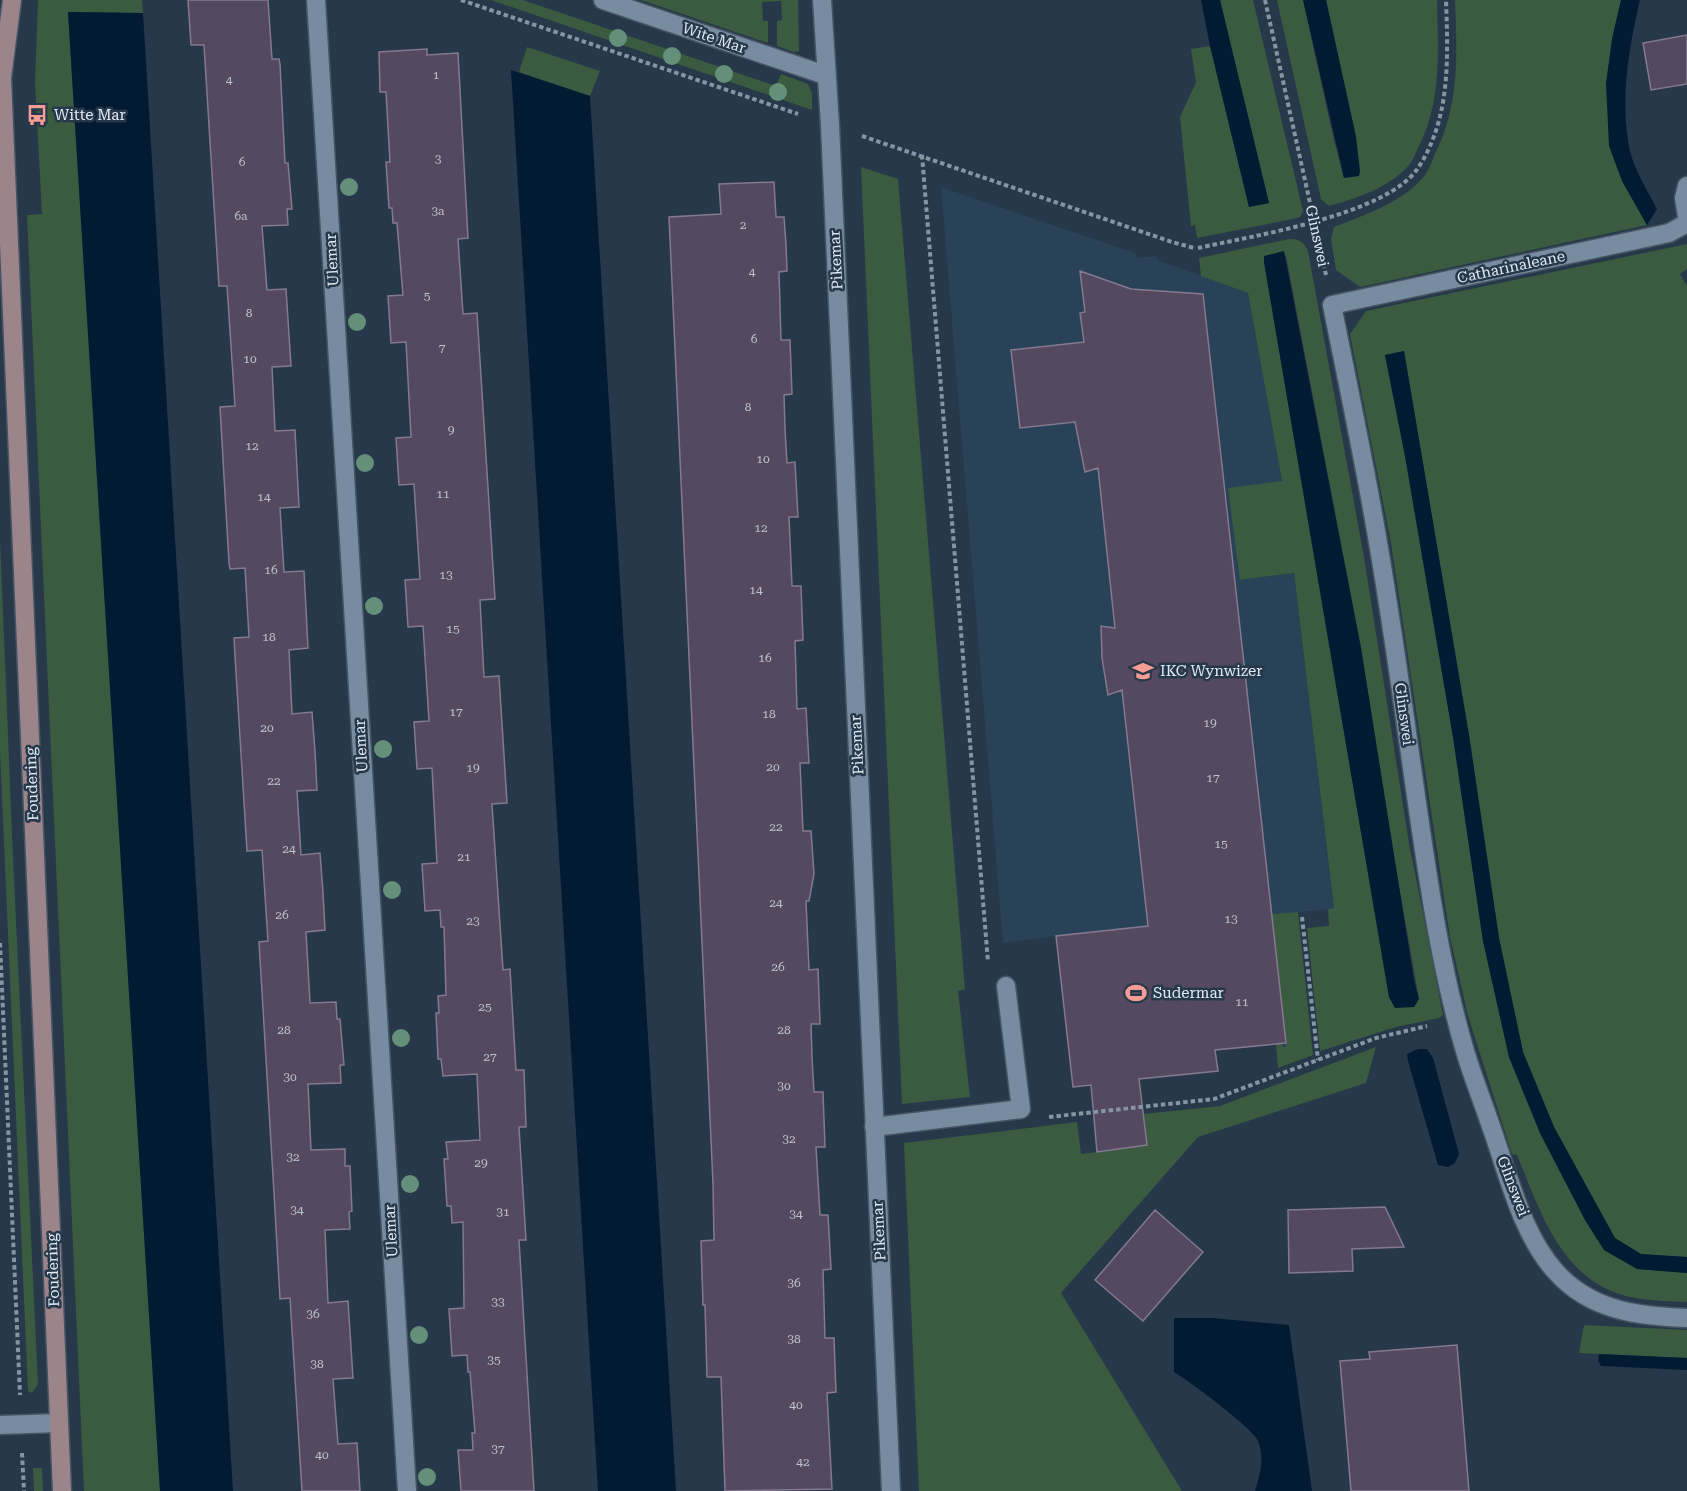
<svg xmlns="http://www.w3.org/2000/svg" width="1687" height="1491" font-family="'Roboto Serif',serif">
	<style>
		.built { fill: #294257 }
		.green { fill: #3a5b3f; fill-rule: evenodd }
		.water { fill: #021b33 }
		.building { fill: #54495f; stroke: #847990; stroke-width: 1.5 }
		.lines { fill: none; stroke-linecap: round; stroke-linejoin: round }
		.lane-casing { stroke: #455463; stroke-width: 21 }
		.street-casing { stroke: #455463; stroke-width: 21 }
		.secondary-casing { stroke: #455463; stroke-width: 21 }
		.path { stroke: #8695a2; stroke-width: 4; stroke-dasharray: 4.5 3; stroke-linecap: butt }
		.lane { stroke: #778ca0; stroke-width: 18 }
		.street { stroke: #778ca0; stroke-width: 18 }
		.secondary { stroke: #9b848a; stroke-width: 18 }
		.tree { fill: #648f78 }
		.labels { text-anchor: middle; stroke-width: 5; stroke-linejoin: round; paint-order: stroke }
		.number-label { font-size: 12px; fill: #bdc2d0 }
		.street-label { font-size: 15px; fill: #e0ebf6; stroke: #263849 }
		.poi-label { font-size: 15px; fill: #e0ebf6; stroke: #263849; text-anchor: start }
	</style>
	<rect width="100%" height="100%" fill="#263849"/>
	<!-- built -->
	<path class="built" d="M941 187 1135 253 1137 258 1156 256 1157 260 1248 293 1282 482 1240 580 1294 573 1334 909 1272 914 1286 1047 1283 1048 1282 1043 1215 1050 1056 936 1003 943Z"/>
	<!-- green -->
	<path class="green" d="M38 0H142L143 13 68 12 160 1491H84L27 215 42 214 35 82Z
		M491 0H523L776 86 781 74 808 84 812 93V110Z
		M641 0H798L799 51 794 52 777 46V21L782 20 781 1 762 2 763 21H768V43Z
		M1220 0H1253L1303 211 1300 217 1293 219 1197 238 1195 225 1191 226 1180 117 1196 82 1191 49 1210 46 1249 207 1269 203Z
		M1277 0H1303L1333 136 1344 178 1356 137 1326 0H1437C1438 49 1442 99 1420 144 1416 151 1414 159 1409 165 1389 188 1357 198 1329 206L1321 199Z
		M1455 0H1621L1612 39 1622 181 1647 225 1360 287 1336 270 1331 239 1334 227C1362 216 1406 201 1425 175 1429 169 1432 161 1435 154 1460 103 1457 55 1455 0Z
		M527 47 600 71 590 96 519 72Z
		M861 167 898 179 965 989 958 991 970 1097 902 1104Z
		M1289 239C1299 239 1303 241 1308 251L1364 557 1409 843 1443 1015 1439 1018 1396 1027 1320 1051 1307 928 1329 926 1328 909 1334 908 1294 573 1240 580 1228 488 1282 481 1248 293 1201 276 1199 258ZM1286 256 1361 648 1391 841 1419 999 1395 1008 1389 997 1264 262Z
		M1687 244V269L1680 274 1687 286V1257L1641 1254 1615 1239 1554 1127 1523 1052 1499 938 1469 735 1404 351 1385 355 1405 456 1453 737 1483 941 1509 1057 1540 1133 1585 1220 1604 1250 1637 1269 1687 1273V1302C1665 1301 1640 1301 1619 1294 1559 1274 1539 1208 1517 1155L1512 1154 1468 1016 1450 937 1391 543 1350 334 1366 311Z
		M0 539 13 858 38 1384 32 1393 28 1391 0 751Z
		M1298 912 1313 1055 1278 1068 1276 1044 1282 1043 1283 1047H1286L1272 914Z
		M1376 1047 1366 1083 1198 1137 1061 1293 1182 1491H919L904 1143 1077 1122 1081 1154 1147 1146 1143 1114 1220 1106Z
		M1584 1325 1687 1330V1358L1579 1353Z
		M33 1468H42L43 1491H34Z"/>
	<!-- water -->
	<path class="water" d="M1201 0H1220L1269 203 1249 207 1210 46Z
		M1303 0H1326L1356 137 1360 171 1359 176 1344 178Z
		M1621 0H1640C1629 47 1621 93 1628 141 1631 165 1646 188 1657 209L1647 225 1622 181 1609 146 1606 83 1612 39Z
		M68 12 143 13 233 1491H160Z
		M511 70 590 96 676 1491H598Z
		M1284 251 1361 648 1414 980 1419 999 1414 1007 1395 1008 1389 997 1264 262V256Z
		M1404 351 1469 735 1499 938 1523 1052 1554 1127 1615 1238 1641 1254 1687 1257V1273L1637 1269 1604 1250 1585 1220 1540 1133 1509 1057 1483 941 1453 737 1405 456 1385 355Z
		M1418 1049H1427L1433 1058 1459 1154 1455 1163 1448 1167 1438 1165 1408 1061 1407 1054Z
		M1174 1318H1212L1289 1325 1312 1491H1255C1260 1473 1265 1460 1258 1441 1253 1428 1189 1381 1174 1372Z
		M1599 1354 1687 1358V1370L1601 1366 1598 1361Z"/>
	<!-- building -->
	<path class="building" d="M188 0H268L272 59H279L280 64 285 163H288L292 209H287L288 225 262 226 267 290 286 289 291 366 272 367 275 431 295 430 299 507 280 508 284 572 304 571 308 648 289 650 292 714 312 712 315 751 317 790 297 791 301 855 320 853 323 892 325 930 306 932 310 1003 336 1002 337 1019H340L344 1065H340L341 1083 308 1084 311 1150 345 1149V1166H350L352 1211 349 1212 350 1229 325 1230 328 1303 348 1301 353 1378 333 1379 338 1444 357 1443 360 1491H302L290 1298 280 1299 274 1193 259 942 268 941 262 850 247 851 237 689 234 638 249 637 245 568 230 569 229 563 220 407 235 406 227 286H219L204 45H191Z
		M1687 35V84L1651 90 1643 43Z
		M427 49V55L458 53 468 238 458 239 463 314 477 313 495 599 480 600 484 677 499 676 507 803 492 804 503 970 510 969 516 1070H524L526 1127H519L526 1240H519L534 1491H461L458 1450H473L472 1433H475L470 1372H468L467 1355 452 1356 449 1309 464 1308 463 1222 452 1223 451 1206H447L444 1159H448L446 1142 480 1140 477 1074 443 1076 441 1059H438L436 1013H439L438 996 446 995 444 927H441L440 910 425 911 422 864 437 863 432 768 417 769 414 722 429 721 423 626 408 627 405 580 420 579 414 484 399 485 396 438 411 437 406 342 391 343 388 296 403 295 397 223H393L392 208H389L386 162H390L386 92H380L379 52Z
		M774 182 776 217H784L786 244 787 271 779 272 781 340H790L792 394 784 395 785 429 787 463 795 462 798 517H789L792 586H801L803 640 795 641 796 674 797 709 806 708 809 763H800L803 831H811L814 874 809 901H806L809 970 818 969 820 1024H811L812 1058 814 1092H823L825 1147H816L820 1215H828L831 1269 823 1270 825 1338H834L836 1392 827 1393 832 1489 725 1491 721 1377H707L705 1305H703L701 1241 714 1240 713 1184 669 217 721 214 719 184Z
		M1080 271 1131 289 1203 294 1286 1043 1215 1050 1218 1071 1139 1079 1147 1145 1097 1152 1091 1085 1073 1087 1056 936 1148 926 1122 690 1108 695 1102 658 1101 626 1115 628 1098 468 1085 472 1075 422 1020 428 1011 350 1084 342 1080 313 1085 312Z
		M1385 1207 1404 1247 1352 1249 1353 1271 1289 1273 1288 1210Z
		M1155 1210 1203 1252 1143 1321 1095 1280Z
		M1457 1345 1469 1491H1351L1340 1361 1370 1359 1369 1352Z"/>
	<g class="lines">
		<defs>
			<path id="lane" d="M874 1127 1021 1109 1006 986"/>
			<path id="street" d="M316 0 407 1491
				M603 0 825 75
				M822 0 830 125 891 1491
				M1687 186 1684 198 1687 216
				M1687 223 1669 233 1332 305C1347 380 1363 455 1376 531 1392 621 1404 712 1417 803 1429 886 1441 970 1465 1051 1473 1078 1484 1105 1493 1132 1509 1178 1523 1236 1556 1272 1591 1311 1638 1316 1687 1318
				M0 1425 59 1423"/>
			<path id="secondary" d="M12 0 2 78 62 1491"/>
		</defs>
		<!-- lane casing -->
		<use href="#lane" class="lane-casing"/>
		<!-- street casing -->
		<use href="#street" class="street-casing"/>
		<!-- secondary casing -->
		<use href="#secondary" class="secondary-casing"/>
		<!-- path -->
		<path class="path" d="M461 0 798 114
			M1265 0 1326 275
			M862 136 1172 242 1194 248
			M922 155 988 962
			M1198 248C1252 236 1387 215 1418 168 1451 118 1448 57 1446 0
			M1302 917 1318 1060
			M0 943 20 1395
			M1049 1117 1214 1099 1376 1038 1427 1026
			M22 1453 24 1491"/>
		<!-- lane -->
		<use href="#lane" class="lane"/>
		<!-- street -->
		<use href="#street" class="street"/>
		<!-- secondary -->
		<use href="#secondary" class="secondary"/>
	</g>
	<!-- trees -->
	<g class="tree">
		<circle cx="618" cy="38" r="9"/>
		<circle cx="672" cy="56" r="9"/>
		<circle cx="724" cy="74" r="9"/>
		<circle cx="778" cy="92" r="9"/>
		<circle cx="349" cy="187" r="9"/>
		<circle cx="357" cy="322" r="9"/>
		<circle cx="365" cy="463" r="9"/>
		<circle cx="374" cy="606" r="9"/>
		<circle cx="383" cy="749" r="9"/>
		<circle cx="392" cy="890" r="9"/>
		<circle cx="401" cy="1038" r="9"/>
		<circle cx="410" cy="1184" r="9"/>
		<circle cx="419" cy="1335" r="9"/>
		<circle cx="427" cy="1477" r="9"/>
	</g>
	<!-- icons -->
	<defs>
		<symbol id="bus-bare" viewBox="-9 -9 18 18"><path d="M-5-6H5V4H4V6H2V4H-2V6H-4V4H-5ZM-3.5-4V0h7V-4ZM-3.5 1.2v1.5H-2V1.2ZM2 1.2v1.5H3.5V1.2Z" fill="#f59c94" stroke="#263849" stroke-width="2.5" paint-order="stroke"/></symbol>
		<symbol id="school-bare" viewBox="-9 -9 18 18"><path d="M0-5L7-2L0 1L-7-2ZM-4 1L0 2.5L4 1V4Q0 6-4 4Z" fill="#f59c94" stroke="#263849" stroke-width="2.5" paint-order="stroke"/></symbol>
		<symbol id="stadium-bare" viewBox="-9 -9 18 18"><path d="M0-5a6.5 5 0 1 0 0 10a6.5 5 0 1 0 0-10ZM-3.5-1.8h7v3.6h-7Z" fill="#f59c94" stroke="#263849" stroke-width="2.5" paint-order="stroke"/></symbol>
	</defs>
	<g fill-rule="evenodd">
		<use href="#bus-bare" x="22" y="100" width="30" height="30"/>
		<use href="#school-bare" x="1128" y="656" width="30" height="30"/>
		<use href="#stadium-bare" x="1121" y="978" width="30" height="30"/>
	</g>
	<g class="labels">
		<!-- number labels -->
		<g class="number-label">
			<text x="436" y="79">1</text>
			<text x="229" y="84">4</text>
			<text x="438" y="163">3</text>
			<text x="242" y="166">6</text>
			<text x="438" y="215">3a</text>
			<text x="241" y="220">6a</text>
			<text x="743" y="229">2</text>
			<text x="752" y="276">4</text>
			<text x="427" y="300">5</text>
			<text x="249" y="317">8</text>
			<text x="754" y="343">6</text>
			<text x="442" y="352">7</text>
			<text x="250" y="363">10</text>
			<text x="748" y="411">8</text>
			<text x="451" y="434">9</text>
			<text x="252" y="450">12</text>
			<text x="763" y="463">10</text>
			<text x="443" y="498">11</text>
			<text x="264" y="501">14</text>
			<text x="761" y="532">12</text>
			<text x="271" y="574">16</text>
			<text x="446" y="579">13</text>
			<text x="756" y="594">14</text>
			<text x="453" y="633">15</text>
			<text x="269" y="641">18</text>
			<text x="765" y="662">16</text>
			<text x="456" y="716">17</text>
			<text x="769" y="718">18</text>
			<text x="1210" y="727">19</text>
			<text x="267" y="732">20</text>
			<text x="773" y="771">20</text>
			<text x="473" y="772">19</text>
			<text x="1213" y="782">17</text>
			<text x="274" y="785">22</text>
			<text x="776" y="831">22</text>
			<text x="1221" y="848">15</text>
			<text x="289" y="853">24</text>
			<text x="464" y="861">21</text>
			<text x="776" y="907">24</text>
			<text x="282" y="919">26</text>
			<text x="1231" y="923">13</text>
			<text x="473" y="925">23</text>
			<text x="778" y="971">26</text>
			<text x="1242" y="1006">11</text>
			<text x="485" y="1011">25</text>
			<text x="284" y="1034">28</text>
			<text x="784" y="1034">28</text>
			<text x="490" y="1061">27</text>
			<text x="290" y="1081">30</text>
			<text x="784" y="1090">30</text>
			<text x="789" y="1143">32</text>
			<text x="293" y="1161">32</text>
			<text x="481" y="1167">29</text>
			<text x="297" y="1214">34</text>
			<text x="503" y="1216">31</text>
			<text x="796" y="1218">34</text>
			<text x="794" y="1287">36</text>
			<text x="498" y="1306">33</text>
			<text x="313" y="1318">36</text>
			<text x="794" y="1343">38</text>
			<text x="494" y="1364">35</text>
			<text x="317" y="1368">38</text>
			<text x="796" y="1409">40</text>
			<text x="498" y="1453">37</text>
			<text x="322" y="1459">40</text>
			<text x="803" y="1466">42</text>
		</g>
		<!-- street labels -->
		<g class="street-label">
			<text transform="translate(714 38) rotate(19)" y="5">Wite Mar</text>
			<text transform="translate(1317 236) rotate(78)" y="5">Glinswei</text>
			<text transform="translate(332 260) rotate(-93)" y="5">Ulemar</text>
			<text transform="translate(836 260) rotate(-93)" y="5">Pikemar</text>
			<text transform="translate(1511 267) rotate(-12)" y="5">Catharinaleane</text>
			<text transform="translate(1404 714) rotate(82)" y="5">Glinswei</text>
			<text transform="translate(857 745) rotate(-93)" y="5">Pikemar</text>
			<text transform="translate(361 746) rotate(-93)" y="5">Ulemar</text>
			<text transform="translate(32 784) rotate(-92)" y="5">Foudering</text>
			<text transform="translate(1513 1186) rotate(69)" y="5">Glinswei</text>
			<text transform="translate(391 1231) rotate(-93)" y="5">Ulemar</text>
			<text transform="translate(879 1231) rotate(-93)" y="5">Pikemar</text>
			<text transform="translate(53 1270) rotate(-92)" y="5">Foudering</text>
		</g>
		<!-- poi labels -->
		<g class="poi-label">
			<text x="54" y="120">Witte Mar</text>
			<text x="1160" y="676">IKC Wynwizer</text>
			<text x="1153" y="998">Sudermar</text>
		</g>
	</g>
</svg>
